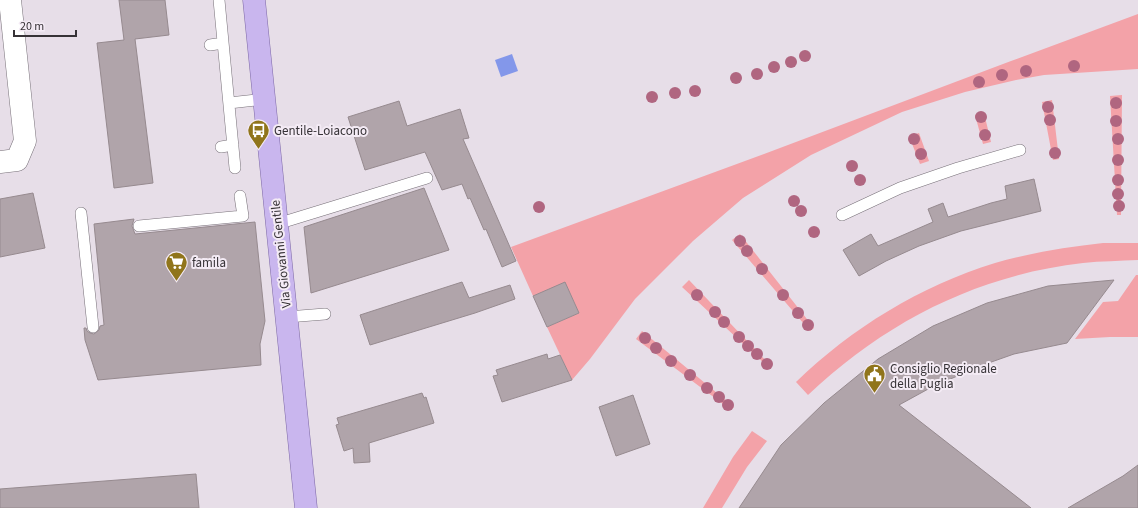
<svg xmlns="http://www.w3.org/2000/svg" width="1138" height="508" font-family="'Source Sans 3',sans-serif">
	<style>
		.green { fill: #f3a2a8 }
		.water { fill: #8397ea }
		.building { fill: #b0a4aa; stroke: #968a8f }
		.lines { fill: none; stroke-linecap: round; stroke-linejoin: round }
		.lane-casing { stroke: #777078; stroke-width: 12 }
		.street-casing { stroke: #777078; stroke-width: 23 }
		.primary-casing { stroke: #7e69a6; stroke-width: 23 }
		.lane { stroke: #fff; stroke-width: 11 }
		.street { stroke: #fff; stroke-width: 22 }
		.primary { stroke: #c9b6ee; stroke-width: 22 }
		.tree { fill: #b06680 }
		.labels { text-anchor: middle; stroke-width: 4; stroke-linejoin: round; paint-order: stroke }
		.poi-label { font-size: 13px; fill: #363236; stroke: #f4ebf5; text-anchor: start }
		.street-label { font-size: 13px; fill: #363236; stroke: #f4ebf5 }
	</style>
	<rect width="100%" height="100%" fill="#e7dee8"/>
	<!-- green -->
	<path class="green" d="M1138 14V69L1044 75 1016 80 965 92 902 112 811 155 743 198 693 241 635 299 590 359 572 380 547 327 579 313 565 283 533 296 511 247 772 151 1011 61Z
		M1122 95 1121 215H1117L1110 96Z
		M1052 100 1059 159 1053 160 1042 102Z
		M984 113 991 142 983 144 975 115Z
		M919 133 929 161 920 164 909 136Z
		M740 234 814 328 810 331 732 240Z
		M1103 243H1138V260C1120 261 1101 261 1083 263 977 275 885 322 808 395L796 382C852 328 920 286 995 263 1030 253 1067 247 1103 243Z
		M1136 275H1138V337H1110L1075 339 1103 302 1118 301Z
		M689 280 771 366 769 368 682 287Z
		M642 331 734 407 731 410 636 339Z
		M752 431 767 441 747 467 722 508H703L733 457Z"/>
	<!-- water -->
	<path class="water" d="M512 54 518 71 501 77 495 60Z"/>
	<!-- building -->
	<path class="building" d="M119 0H165L169 35 135 39 153 183 114 188 97 43 124 40Z
		M399 101 407 126 460 109 469 138 463 139 516 261 502 267 486 229 484 230 470 198 468 199 462 184 442 190 425 152 365 170 348 117Z
		M1034 179 1041 211 961 231 919 246 886 261 859 276 843 250 871 234 878 246 933 222 928 209 943 203 948 217 991 203 1007 199 1005 186Z
		M424 188 449 250 311 293 304 227Z
		M33 193 45 248 0 257V199Z
		M134 219 132 226 135 234 255 222 265 321 260 344 261 365 98 380 85 340 84 328H86L87 331 90 333 94 334 99 330 100 326 104 325 94 224Z
		M1114 280 1067 343 1014 354 980 366 930 388 899 405 1031 508H739L781 445 824 403 878 359 933 326 987 303 1048 286Z
		M462 282 469 298 510 285 515 299 475 313 370 345 360 315Z
		M565 282 579 313 547 327 533 296Z
		M547 354 548 359 560 355 572 380 502 402 493 376 498 375 496 370Z
		M422 393 424 398 426 397 434 423 369 443 370 462 354 463 353 448 344 451 336 425 339 424 337 418Z
		M633 395 650 444 616 456 599 407Z
		M1138 465V508H1068L1123 476Z
		M196 474 199 508H0V489Z"/>
	<g class="lines">
		<defs>
			<path id="lane" d="M219 0 235 168
				M210 45 223 43
				M229 103 264 99
				M221 147 233 145
				M81 213 93 327
				M842 215 900 188 958 168 1020 150
				M277 224 427 178
				M139 226 243 216 240 196
				M287 317 325 314"/>
			<path id="street" d="M0 162 17 160 25 141 10 0"/>
			<path id="primary" d="M254 0 306 508"/>
		</defs>
		<!-- lane casing -->
		<use href="#lane" class="lane-casing"/>
		<!-- street casing -->
		<use href="#street" class="street-casing"/>
		<!-- primary casing -->
		<use href="#primary" class="primary-casing"/>
		<!-- lane -->
		<use href="#lane" class="lane"/>
		<!-- street -->
		<use href="#street" class="street"/>
		<!-- primary -->
		<use href="#primary" class="primary"/>
	</g>
	<!-- trees -->
	<g class="tree">
		<circle cx="805" cy="56" r="6"/>
		<circle cx="791" cy="62" r="6"/>
		<circle cx="1074" cy="66" r="6"/>
		<circle cx="774" cy="67" r="6"/>
		<circle cx="1026" cy="71" r="6"/>
		<circle cx="757" cy="74" r="6"/>
		<circle cx="1002" cy="75" r="6"/>
		<circle cx="736" cy="78" r="6"/>
		<circle cx="979" cy="82" r="6"/>
		<circle cx="695" cy="91" r="6"/>
		<circle cx="675" cy="93" r="6"/>
		<circle cx="652" cy="97" r="6"/>
		<circle cx="1116" cy="103" r="6"/>
		<circle cx="1048" cy="107" r="6"/>
		<circle cx="981" cy="117" r="6"/>
		<circle cx="1050" cy="120" r="6"/>
		<circle cx="1116" cy="121" r="6"/>
		<circle cx="985" cy="135" r="6"/>
		<circle cx="914" cy="139" r="6"/>
		<circle cx="1118" cy="139" r="6"/>
		<circle cx="1055" cy="153" r="6"/>
		<circle cx="921" cy="154" r="6"/>
		<circle cx="1118" cy="160" r="6"/>
		<circle cx="852" cy="166" r="6"/>
		<circle cx="860" cy="180" r="6"/>
		<circle cx="1118" cy="180" r="6"/>
		<circle cx="1118" cy="194" r="6"/>
		<circle cx="794" cy="201" r="6"/>
		<circle cx="1119" cy="206" r="6"/>
		<circle cx="539" cy="207" r="6"/>
		<circle cx="801" cy="211" r="6"/>
		<circle cx="814" cy="232" r="6"/>
		<circle cx="740" cy="241" r="6"/>
		<circle cx="747" cy="251" r="6"/>
		<circle cx="762" cy="269" r="6"/>
		<circle cx="697" cy="295" r="6"/>
		<circle cx="783" cy="295" r="6"/>
		<circle cx="715" cy="312" r="6"/>
		<circle cx="798" cy="313" r="6"/>
		<circle cx="724" cy="322" r="6"/>
		<circle cx="808" cy="325" r="6"/>
		<circle cx="739" cy="337" r="6"/>
		<circle cx="645" cy="338" r="6"/>
		<circle cx="748" cy="346" r="6"/>
		<circle cx="656" cy="348" r="6"/>
		<circle cx="757" cy="354" r="6"/>
		<circle cx="671" cy="361" r="6"/>
		<circle cx="767" cy="364" r="6"/>
		<circle cx="690" cy="375" r="6"/>
		<circle cx="707" cy="388" r="6"/>
		<circle cx="719" cy="397" r="6"/>
		<circle cx="728" cy="405" r="6"/>
	</g>
	<!-- icons -->
	<defs>
		<symbol id="bus-pin" viewBox="-11 -11 22 30"><path d="M0 17L-7.5 6A9.5 9.5 0 1 1 7.5 6Z" fill="#90751b" stroke="#f4ebf5"/><path d="M-5-6H5V4H4V6H2V4H-2V6H-4V4H-5ZM-3.5-4V0h7V-4ZM-3.5 1.2v1.5H-2V1.2ZM2 1.2v1.5H3.5V1.2Z" fill="#fff"/></symbol>
		<symbol id="supermarket-pin" viewBox="-11 -11 22 30"><path d="M0 17L-7.5 6A9.5 9.5 0 1 1 7.5 6Z" fill="#90751b" stroke="#f4ebf5"/><path d="M-6-5.5h2.5l.6 2H6L4.5 2H-2.5L-4.4-4H-6ZM-1.5 3.2a1.3 1.3 0 1 0 .1 0ZM3 3.2a1.3 1.3 0 1 0 .1 0Z" fill="#fff"/></symbol>
		<symbol id="civic-pin" viewBox="-11 -11 22 30"><path d="M0 17L-7.5 6A9.5 9.5 0 1 1 7.5 6Z" fill="#90751b" stroke="#f4ebf5"/><path d="M-.6-6.5H3V-4.5H.6V-3L4-1V1h2V6H-6V1h2V-1L-.6-3ZM-1.2 2.5V6h2.4V2.5Z" fill="#fff"/></symbol>
	</defs>
	<g fill-rule="evenodd">
		<use href="#bus-pin" x="246" y="118" width="25" height="34"/>
		<use href="#supermarket-pin" x="164" y="250" width="25" height="34"/>
		<use href="#civic-pin" x="862" y="362" width="25" height="34"/>
	</g>
	<g class="labels">
		<!-- poi labels -->
		<g class="poi-label">
			<text x="274" y="135">Gentile-Loiacono</text>
			<text x="192" y="267">famila</text>
			<text x="890" y="373">Consiglio Regionale<tspan x="890" dy="15">della Puglia</tspan></text>
		</g>
		<!-- street labels -->
		<g class="street-label">
			<text transform="translate(280 254) rotate(-96)" y="5">Via Giovanni Gentile</text>
		</g>
	</g>
	<!-- scale -->
	<path d="M14 30v6h62v-6" fill="none" stroke="#363236" stroke-width="2"/>
	<text x="20" y="30" font-size="12" fill="#363236" stroke="#f4ebf5" stroke-width="3" paint-order="stroke">20 m</text>
</svg>
